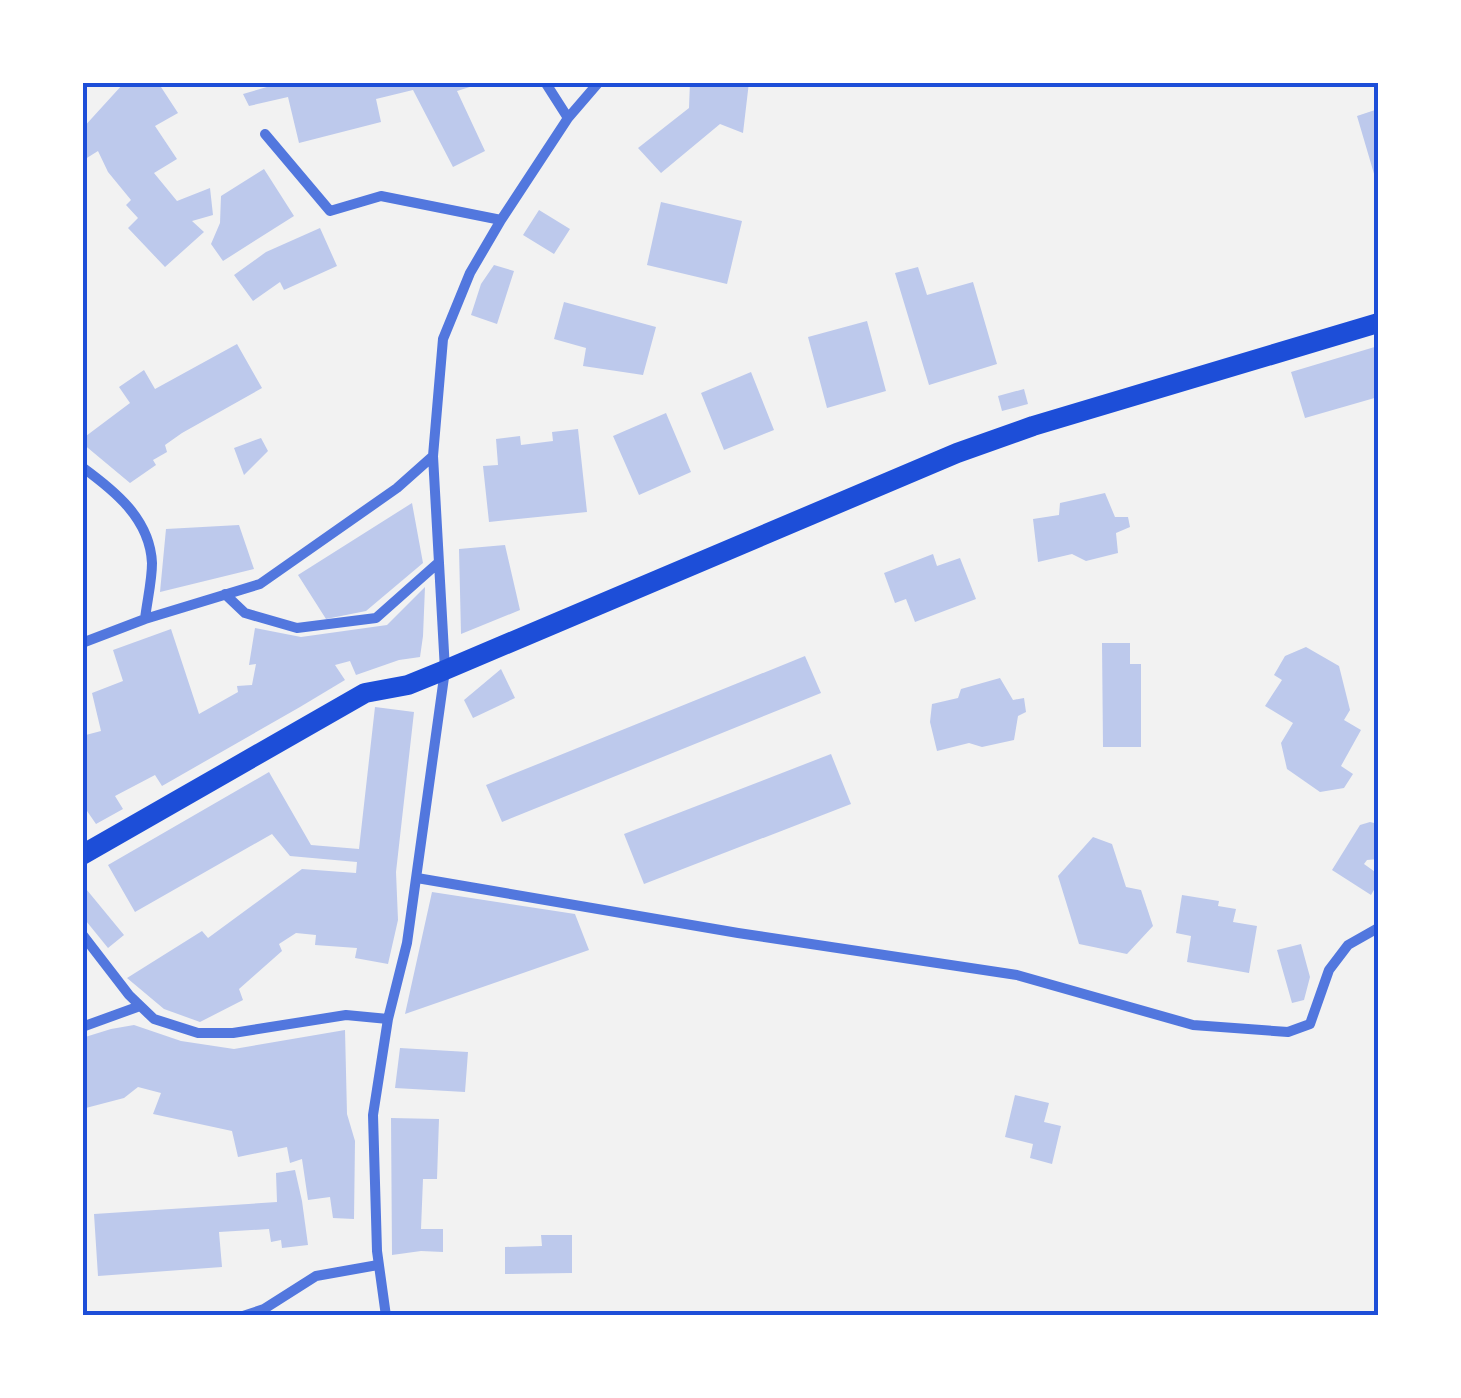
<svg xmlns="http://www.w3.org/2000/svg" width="1461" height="1398" font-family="Karla,sans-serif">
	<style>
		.building { fill: #bdc9ec }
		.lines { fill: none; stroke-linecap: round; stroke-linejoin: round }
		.minor { stroke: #5277de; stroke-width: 10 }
		.secondary { stroke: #1d4ed8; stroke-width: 20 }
		.neatline { fill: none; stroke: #1d4ed8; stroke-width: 4 }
	</style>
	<rect width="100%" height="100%" fill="#f2f2f2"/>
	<!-- building -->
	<path class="building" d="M284 82H486L457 91 485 151 453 167 413 90 376 99 381 122 299 143 288 97 249 106 243 94Z
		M690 82H749L743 133 720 124 661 173 638 148 689 108Z
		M123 84 161 87 178 113 155 126 177 159 154 173 177 201 210 188 213 215 192 221 204 232 165 267 128 228 138 218 126 205 131 200 108 172 98 151 82 161V129Z
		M1378 109V184H1377L1357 116Z
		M264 169 294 216 223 261 211 244 220 223 221 196Z
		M661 202 742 221 727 284 647 265Z
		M539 210 570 229 554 254 523 235Z
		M320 228 337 266 284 290 280 282 253 301 234 275 266 252Z
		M494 265 514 271 497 324 471 315 481 284Z
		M918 267 927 295 973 282 997 364 929 385 895 273Z
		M564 302 656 327 643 375 583 366 586 348 554 339Z
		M867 321 886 391 827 408 808 337Z
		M237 344 262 388 182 433 165 445 167 452 153 460 156 465 130 483 82 443V439L130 403 119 387 144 370 155 389Z
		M1378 346V397L1305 418 1291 372Z
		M751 372 774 430 724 450 701 393Z
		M1024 389 1028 404 1002 411 998 396Z
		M666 413 691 472 639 495 613 436Z
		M578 429 587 512 489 522 483 466 498 465 496 439 520 436 521 445 553 441 552 432Z
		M261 438 268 451 244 475 234 448Z
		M1105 493 1115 517H1128L1130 527 1116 533 1118 553 1086 561 1072 554 1038 562 1033 519 1059 515 1060 503Z
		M412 503 423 563 366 611 326 619 298 575Z
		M239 525 254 569 160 592 166 529Z
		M505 545 520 610 461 634 459 549Z
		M933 554 937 566 960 558 976 599 915 622 906 599 895 603 884 573Z
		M425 587 423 636 420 657 399 660 356 675 350 661 335 665 345 680 300 707 162 786 155 775 115 796 123 809 96 824 87 811 82 813V736L101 731 92 693 123 681 113 650 171 629 199 714 238 692 237 686 252 685 256 664 249 665 255 628 301 637 387 625Z
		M1102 643H1130V664H1141V747H1103Z
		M1306 647 1339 666 1350 710 1344 720 1361 730 1341 766 1353 774 1344 788 1320 792 1287 769 1281 743 1293 723 1265 706 1282 680 1274 675 1285 656Z
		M805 656 821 693 502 822 486 785Z
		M501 669 515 698 473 718 464 700Z
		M1000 678 1013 700 1024 698 1026 712 1018 716 1014 740 982 747 969 743 937 751 930 722 932 704 958 698 961 689Z
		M375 707 414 712 396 872 398 920 388 964 355 958 357 948 315 945 316 935 296 933 279 944 282 951 239 989 243 1000 200 1022 164 1009 127 978 202 931 208 938 302 869 356 873 357 862 290 856 272 834 135 912 108 865 269 772 311 845 359 849Z
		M831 754 851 804 644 884 624 834Z
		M1370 822 1378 824V859L1367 860 1364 864 1378 874V883L1371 895 1332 870 1360 825Z
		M1093 837 1112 844 1126 887 1141 890 1153 926 1127 954 1079 944 1058 876Z
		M82 884 124 935 108 948 82 916Z
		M432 892 575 914 589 950 405 1014Z
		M1182 895 1219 901 1218 906 1236 909 1233 922 1257 926 1249 973 1187 962 1191 936 1176 933Z
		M1301 944 1310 977 1304 1000 1292 1003 1277 950Z
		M134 1025 181 1041 234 1049 345 1030 347 1114 355 1141 354 1219 333 1218 330 1197 308 1200 302 1159 290 1163 287 1147 238 1157 232 1131 153 1114 161 1093 138 1087 124 1098 82 1109V1038L111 1029Z
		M400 1048 468 1052 465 1092 395 1088Z
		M1015 1095 1049 1103 1044 1122 1061 1126 1052 1164 1030 1158 1033 1144 1005 1137Z
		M391 1118 439 1119 437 1179H423L421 1229H443V1252L421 1251 392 1255Z
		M295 1170 302 1201 308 1245 282 1248 281 1240 271 1242 269 1229 219 1232 222 1267 98 1276 94 1214 277 1202 276 1173Z
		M541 1235H572V1273L505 1274V1247L542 1246Z"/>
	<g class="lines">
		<!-- minor -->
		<path class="minor" d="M545 82 568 118
			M265 134 330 211 381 196 501 220
			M82 467C115 491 150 519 152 563 152 581 147 601 145 619
			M225 594 245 613 297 628 376 618 438 563
			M82 643 145 619 260 584 397 488 433 456
			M417 878 738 933 1017 975 1193 1025 1288 1032 1310 1024 1329 970 1348 945 1378 928
			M82 934 129 995 154 1019 198 1033H233L346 1015 388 1019
			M82 1027 140 1006
			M243 1316 264 1309 316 1276 378 1265
			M386 1316 377 1251 373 1115 388 1019 407 943 445 670 433 456 443 339 470 273 501 220 568 118 599 82"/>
		<!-- secondary -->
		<path class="secondary" d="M82 855 365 693 408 685 445 670 957 453 1033 426 1378 323"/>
	</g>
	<!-- border -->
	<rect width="1461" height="1398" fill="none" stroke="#ffffff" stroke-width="170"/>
	<rect x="85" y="85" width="1291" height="1228" class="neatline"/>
</svg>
